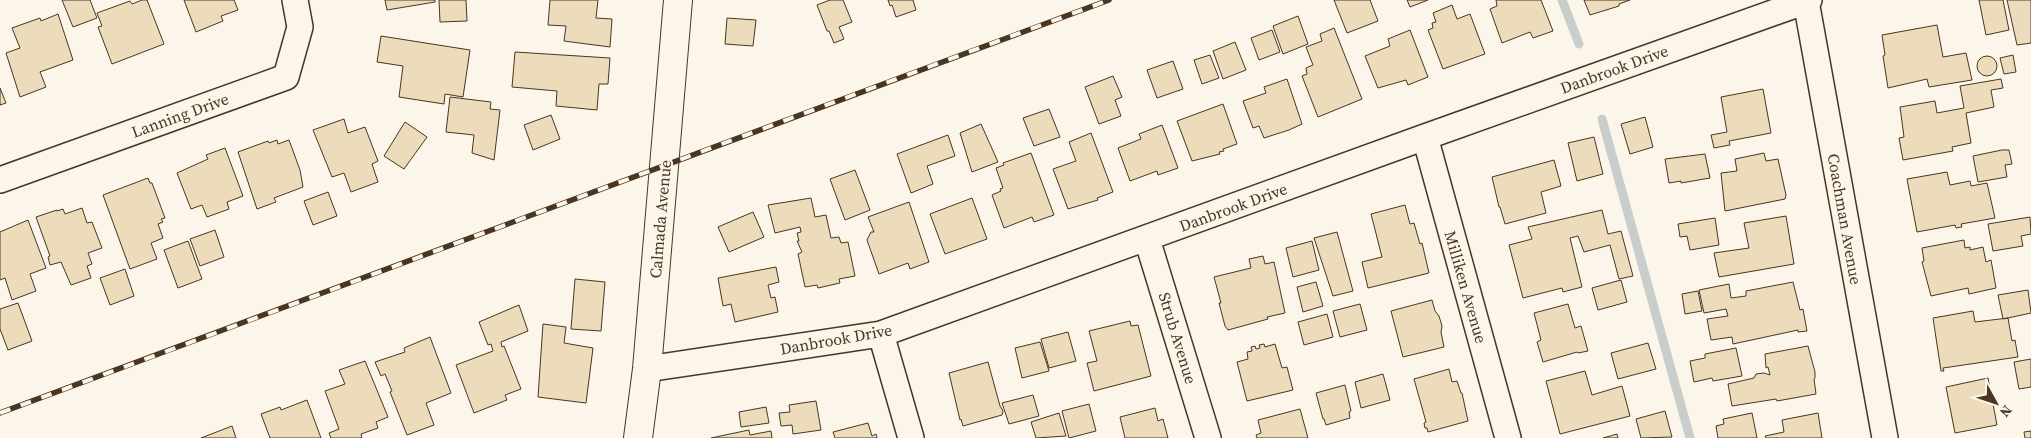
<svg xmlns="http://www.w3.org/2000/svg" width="2031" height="438" font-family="'Source Serif 4',serif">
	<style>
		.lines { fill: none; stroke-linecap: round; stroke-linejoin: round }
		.stream { stroke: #c9cecd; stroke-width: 9 }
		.building { fill: #ecdcbc; stroke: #4a3520 }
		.street-casing { stroke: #4a3520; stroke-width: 28 }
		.secondary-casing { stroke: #4a3520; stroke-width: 30 }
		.street { stroke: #fbf6e9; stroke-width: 25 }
		.secondary { stroke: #fbf6e9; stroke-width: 28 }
		.rail-casing { stroke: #4a3520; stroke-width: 5.5 }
		.rail { stroke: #fbf6e9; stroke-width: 4; stroke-dasharray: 11; stroke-linecap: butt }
		.labels { text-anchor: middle; stroke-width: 4; stroke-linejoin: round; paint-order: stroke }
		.street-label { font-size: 16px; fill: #4a3520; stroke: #fbf6e9 }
	</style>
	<rect width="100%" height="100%" fill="#fbf6e9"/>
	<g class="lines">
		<!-- stream -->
		<path class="stream" d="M1562 0 1579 44
			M1602 119 1690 438"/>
	</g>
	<!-- building -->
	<path class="building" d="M62 0H90L97 18 73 27Z
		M142 0H147L164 44 112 64 98 27 102 26 97 13 130 1 132 4Z
		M184 0H234L238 10 221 16 223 21 196 32Z
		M385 0H435V2L387 10Z
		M439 0H466L467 21 440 22Z
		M550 0H598L596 18 612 19 610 47 564 41 566 26 548 25Z
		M830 0H843L852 22 839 27 844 39 834 43 829 31H827L817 5Z
		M888 0H913L916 10 896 17 892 5 890 6Z
		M1334 0H1370L1378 21 1347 33Z
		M1407 0H1428L1410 7Z
		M1496 0H1541L1553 31 1533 38 1530 32 1502 43 1490 9 1497 6Z
		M1584 0H1630L1619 4V6L1590 15Z
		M1979 0H2003L2009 30 1986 35Z
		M2007 0H2031V43L2017 45Z
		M1452 5 1457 19 1470 14 1485 54 1443 69 1428 30 1433 28 1432 23 1436 22 1433 13Z
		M58 14 73 60 40 72 46 87 20 97 6 53 20 48 12 28 40 18 41 21Z
		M1298 16 1308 44 1283 54 1273 26Z
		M727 18 756 20 753 46 725 44Z
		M1937 25 1943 57 1966 53 1972 80 1929 87 1927 79 1888 88 1883 56 1885 55 1882 35Z
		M1334 28 1362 99 1318 117 1302 76 1307 74 1306 68 1313 65 1306 47 1322 41 1320 34Z
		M1272 30 1280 52 1259 60 1251 38Z
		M1410 30 1428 77 1408 85 1406 80 1378 88 1365 56 1390 46 1388 39Z
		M381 36 470 50 463 97 445 94 444 104 399 97 403 66 377 62Z
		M1235 42 1246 70 1223 79 1213 51Z
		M515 52 610 58 608 84H599L597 110 556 106 557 91 512 87Z
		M1210 55 1219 78 1202 84 1194 60Z
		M2013 55 2016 72 2004 74 2000 58Z
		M1977 66a10 10 0 1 1 20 0a10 10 0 1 1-20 0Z
		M1173 61 1183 89 1157 98 1147 70Z
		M1113 76 1122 97 1115 100 1121 116 1099 124 1085 87Z
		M1287 79 1302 124 1289 130 1264 138 1259 126 1253 128 1243 101 1266 93 1264 87Z
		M2001 79 2003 88 1991 90 1994 107 1966 113 1971 143 1952 147 1953 151 1903 160 1899 138 1904 137 1900 107 1935 101 1937 113 1964 108 1960 86Z
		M0 88 6 103 0 105Z
		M1763 89 1771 133 1729 141 1730 145 1714 148 1711 135 1727 132 1721 97Z
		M450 97 491 102 490 109 500 110 494 160 472 153 474 135 446 132Z
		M1223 104 1237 144 1223 149 1224 151 1219 152 1220 154 1192 161 1177 121Z
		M1049 109 1060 137 1034 146 1023 118Z
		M551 115 560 139 533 150 524 125Z
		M1645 117 1653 147 1630 154 1621 124Z
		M344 119 348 133 365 127 378 161 372 164 378 182 351 192 344 173 332 177 313 130Z
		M405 122 427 137 404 169 384 156Z
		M981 124 998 162 972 172 960 133Z
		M1162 125 1178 168 1158 175 1157 171 1130 181 1118 148 1141 139 1139 134Z
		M1091 133 1113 192 1097 198 1098 200 1068 209 1053 169 1076 161 1069 142Z
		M948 135 955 156 927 166 933 184 911 193 897 154Z
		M1594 137 1603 174 1577 181 1568 143Z
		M277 140 278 144 289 140 300 170 303 187 274 198 276 202 257 209 238 152 268 141 269 143Z
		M225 148 243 196 227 202 229 209 207 217 202 205 191 209 177 173 208 159 206 155Z
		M2002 150H2009L2012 164 2005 165 2007 177 1978 182 1973 156Z
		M1031 153 1054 215 1034 222 1032 217 1004 228 992 195 1001 191 1000 189 1003 188 996 168 1004 165 1003 163Z
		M1764 153 1766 161 1778 159 1786 195 1785 199 1725 211 1721 173 1737 171 1735 159Z
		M1705 154 1710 178 1681 183V181L1669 183 1665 159Z
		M1554 160 1561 186 1541 192 1546 213 1505 224 1500 207H1499L1492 177Z
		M855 170 870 210 845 220 830 179Z
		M1947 172 1950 185 1970 181 1971 186 1987 183 1995 218 1961 224 1962 227 1956 228 1955 225 1917 232 1907 179Z
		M148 178 150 183H152L165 218 161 219 163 222 158 224 163 238 151 243 157 259 130 269 103 195Z
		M328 192 337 216 313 225 304 201Z
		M811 198 815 217 826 215 831 238 839 237 841 243 848 242 855 276 839 279 840 283 818 288 817 285 805 287 798 254 802 252 797 241H799L797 233 801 232 800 227 775 233 768 205Z
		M972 198 987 239 945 254 930 214Z
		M909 202 929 262 910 269 908 263 879 274 867 240 871 232H874L868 217Z
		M1405 205 1410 224 1414 223 1420 244 1422 243 1429 273 1368 288 1362 262 1382 257 1371 214Z
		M82 208 87 223 92 222 102 248 88 253 92 264 87 266 91 278 71 285 61 262 50 265 48 257 50 256 36 217 57 210V211L63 209 65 214Z
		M1602 210 1608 234 1621 231 1633 276 1619 279 1610 245 1584 252 1578 236 1570 238 1582 287 1563 292 1562 288 1523 298 1509 245 1532 239 1528 227Z
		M753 212 764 237 729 252 718 227Z
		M1786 216 1794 264 1719 277 1714 253 1749 248 1744 223Z
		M2030 217 2031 234 2021 236 2023 246 1993 251 1988 224Z
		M1715 218 1719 245 1690 250 1687 236 1680 237 1678 224Z
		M28 220 46 268 30 274 36 291 12 300 5 278 0 280V232Z
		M215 230 224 257 200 266 190 239Z
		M1337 232 1353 291 1333 296 1314 238Z
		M1964 240 1965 248 1970 247V250L1983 247 1986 262 1991 260 1996 288 1969 294 1968 288 1931 296 1922 262 1924 261 1922 248Z
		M188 241 202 279 178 288 164 250Z
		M1312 241 1319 270 1293 277 1286 248Z
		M1263 256 1265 264 1274 262 1285 313 1267 317 1268 319 1228 330 1225 326 1219 303H1221L1214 277 1251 268 1249 259Z
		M776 267 779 282 768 285 771 298 775 297 778 312 735 322 731 304 723 306 718 278Z
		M125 269 134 296 110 305 100 278Z
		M575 279 605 282 601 331 571 329Z
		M1621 280 1627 302 1598 310 1592 288Z
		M1316 282 1323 306 1303 312 1297 287Z
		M1793 282 1800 310 1803 309 1807 331 1798 332V330L1733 344 1732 337 1711 340 1707 319 1728 316 1726 309 1704 313 1699 290 1729 284 1731 298 1746 296V291Z
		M2028 290 2031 313 2003 319 1998 295Z
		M1698 291 1702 311 1685 314 1682 294Z
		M1432 300 1435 311 1439 316 1442 326 1441 332 1444 347 1403 357 1391 311Z
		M18 303 32 341 8 350 0 329V309Z
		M1360 304 1367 330 1340 337 1333 311Z
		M1568 304 1575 328 1581 326 1588 351 1578 353 1577 352 1543 362 1537 342 1541 340 1534 313Z
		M519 305 528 331 501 342 502 347 504 346 521 389 505 395 507 400 474 413 456 365 493 351 491 344 488 345 479 322Z
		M1973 311 1975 322 2008 318 2012 341 2015 340 2018 357 1943 368 1944 371H1941L1933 318Z
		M1327 314 1333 337 1304 345 1298 322Z
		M1130 321 1131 326 1138 325 1151 376 1094 391 1087 363 1097 361 1089 331Z
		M543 324 566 327 564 343 593 348 586 403 538 397Z
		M1068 332 1076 361 1049 368 1041 339Z
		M430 337 451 393 426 403 434 425 407 435 390 392 392 391 385 374 381 376 375 362 405 352 404 348Z
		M1040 342 1049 371 1022 378 1015 348Z
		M1648 343 1656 369 1618 379 1611 353Z
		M1264 344 1265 347 1275 344 1282 368 1287 367 1293 390 1247 401 1237 362 1248 359 1247 352 1252 351 1251 347 1255 346 1256 349 1260 348 1259 345Z
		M1808 346 1815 372V378L1814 379 1816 394 1777 401 1776 399 1732 406 1728 384 1754 378 1756 374 1764 373 1770 375 1768 367 1766 368 1765 354Z
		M1736 348 1742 376 1713 381 1712 378 1694 382 1690 361 1705 358V354Z
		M2031 359V387L2019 389 2014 362Z
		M365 361 388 417 376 422 378 428 361 434 362 438H331L329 433 339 429 325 391 345 384 339 370Z
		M988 362 1000 406 1003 411 1002 415 963 426 961 419 960 420 949 373Z
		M1449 369 1452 382 1457 381 1461 393H1462L1468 421 1428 432 1427 428H1425L1424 423 1426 422 1414 379Z
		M1585 371 1592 395 1622 386 1630 416 1560 434 1546 381Z
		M1383 374 1390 400 1361 408 1355 382Z
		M1988 378 1997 425 1955 433 1946 387Z
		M1345 385 1351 411 1349 412 1350 418 1326 425 1324 419H1323L1316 393Z
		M1033 395 1039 416 1009 424 1002 403Z
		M307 400 321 438H270L261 414 280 407 281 410Z
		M816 401 821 430 793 434 792 425 781 426 779 413 790 412 789 405Z
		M1089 404 1096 431 1069 438 1062 411Z
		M766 407 769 423 741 427 739 412Z
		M1155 408 1158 421 1163 419 1168 438H1125L1120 417Z
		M1300 409 1308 438H1257L1256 435 1261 433 1258 420Z
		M1665 411 1672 437 1641 438 1636 419Z
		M1059 413 1066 436 1036 438 1031 422Z
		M1752 413 1757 438H1718L1716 426 1724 424 1723 419Z
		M1818 413 1822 438H1766L1765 436 1784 432 1782 420Z
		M868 423 872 436 876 434 877 438H835L833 432Z
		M232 426 236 438H201Z
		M749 430 750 435 771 431 772 438H711Z
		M2031 431V438H2025L2024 432Z
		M1617 434 1618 438H1603Z"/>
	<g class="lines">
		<defs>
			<path id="street" d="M1806 1 1885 438
				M1425 137 1508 438
				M0 180 286 77 300 27 295 0
				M1147 239 1208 438
				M881 334 911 438
				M647 369 881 334 1425 137 1809 0"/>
			<path id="secondary" d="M638 438 647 369 678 0"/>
		</defs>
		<!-- street casing -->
		<use href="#street" class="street-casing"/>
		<!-- secondary casing -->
		<use href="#secondary" class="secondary-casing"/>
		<!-- street -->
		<use href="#street" class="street"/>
		<!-- secondary -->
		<use href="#secondary" class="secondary"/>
		<defs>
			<path id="rail" d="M0 413C370 276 739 137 1109 0"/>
		</defs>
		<!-- rail casing -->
		<use href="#rail" class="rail-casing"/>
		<!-- rail -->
		<use href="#rail" class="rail"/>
	</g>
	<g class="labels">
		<!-- street labels -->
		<g class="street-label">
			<text transform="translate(1614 69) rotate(-20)" y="6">Danbrook Drive</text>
			<text transform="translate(180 115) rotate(-20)" y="6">Lanning Drive</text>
			<text transform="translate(1233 207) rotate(-20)" y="6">Danbrook Drive</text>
			<text transform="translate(660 219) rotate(-85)" y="6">Calmada Avenue</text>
			<text transform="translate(1845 219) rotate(80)" y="6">Coachman Avenue</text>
			<text transform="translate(1466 287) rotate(74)" y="6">Milliken Avenue</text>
			<text transform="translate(1178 338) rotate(73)" y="6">Strub Avenue</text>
			<text transform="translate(836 339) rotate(-10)" y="6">Danbrook Drive</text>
		</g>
	</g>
	<!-- north arrow -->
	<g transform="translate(1996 403) rotate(130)" stroke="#fbf6e9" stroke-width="4" paint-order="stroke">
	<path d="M0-4L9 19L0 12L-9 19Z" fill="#4a3520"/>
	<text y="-8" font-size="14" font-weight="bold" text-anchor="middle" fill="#4a3520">N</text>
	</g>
</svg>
